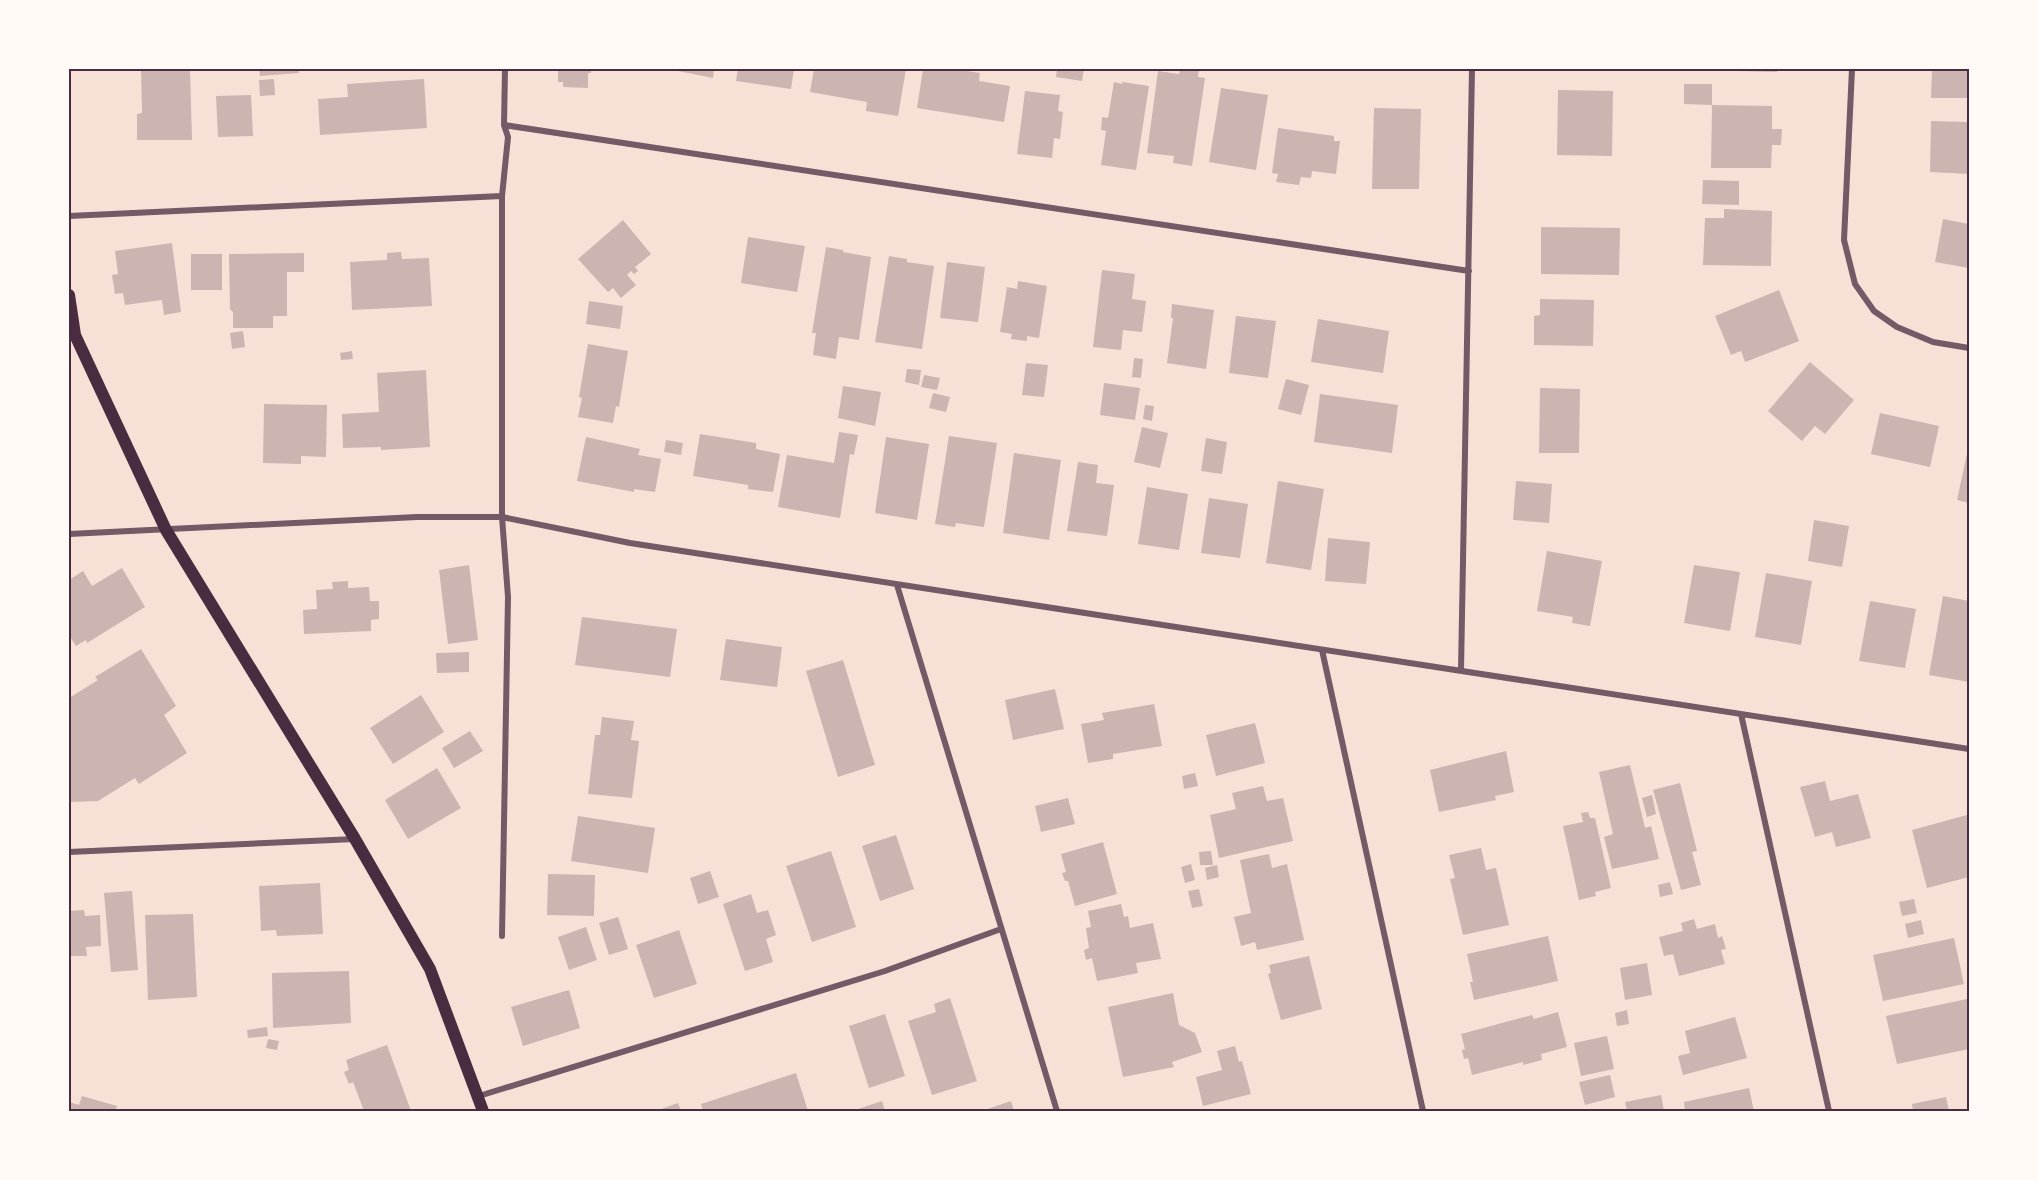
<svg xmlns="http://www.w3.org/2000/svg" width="2038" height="1180" font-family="Barlow,sans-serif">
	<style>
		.building { fill: #ccb4b1 }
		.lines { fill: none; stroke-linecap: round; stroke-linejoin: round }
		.minor { stroke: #755966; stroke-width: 6 }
		.secondary { stroke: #4a2c40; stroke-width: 12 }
		.neatline { fill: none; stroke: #4a2c40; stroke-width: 2 }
	</style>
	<rect width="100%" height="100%" fill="#f7e1d7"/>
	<!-- building -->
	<path class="building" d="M141 69H190L192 140H137V114L142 113Z
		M259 69H298L299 73 260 76Z
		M561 69H591V73H588V88L563 87V82H558V70Z
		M668 69H714L713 78Z
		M738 69H794L791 89 736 81Z
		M814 69H906L898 116 866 111 867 102 810 92Z
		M923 69H955L980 73 979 81 1010 86 1004 122 917 108Z
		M1057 69H1084L1082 81 1056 77Z
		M1180 69H1199L1198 77 1205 78 1192 166 1173 163 1174 156 1147 153 1158 71 1179 74Z
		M1736 69H1777V72L1736 71Z
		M1932 69H1969V98H1931Z
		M274 79 275 95 260 96 259 80Z
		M424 79 427 128 320 135 318 99 348 97 347 84Z
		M1114 82 1122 84V82L1149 86 1136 170 1101 165 1106 131 1101 130 1102 117 1108 118Z
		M1684 84H1712V105L1684 104Z
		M1221 88 1268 95 1256 170 1209 162Z
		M1558 90 1613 91 1612 156 1557 155Z
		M1025 91 1060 95 1058 111 1063 112 1060 139 1054 138 1052 158 1017 154Z
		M251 95 253 136 218 137 216 96Z
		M1712 105 1772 106V129H1782L1781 145H1772L1771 168H1711Z
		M1374 108 1421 109 1419 189H1372Z
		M1931 121 1969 122V174L1930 172Z
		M1278 128 1334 136V141H1340L1336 174 1312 171 1311 178 1301 177 1299 185 1276 182 1278 174 1272 173Z
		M1703 180 1739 181V205L1702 204Z
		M1724 209 1772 211 1771 266 1703 265 1705 218H1724Z
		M1943 219 1969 224V268L1935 262Z
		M623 220 651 254 635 267 638 271 634 274 631 271 627 275 636 285 621 298 613 288 608 292 578 259Z
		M1541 227 1620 228 1619 275 1541 274Z
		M748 237 805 246 797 292 741 283Z
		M172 243 181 312 164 315 162 300 125 305 123 293 115 294 112 275 118 274 115 251Z
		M826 247 843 250V252L871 257 859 340 839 337 836 359 813 355 816 333H812Z
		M401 252 402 259 429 258 432 306 352 310 350 262 387 260V253Z
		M304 253V272H287V316H273V328H233V312L230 309 229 254Z
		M191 254H222V290H191Z
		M889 256 907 259V262L934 266 922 349 875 342Z
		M947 262 985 267 978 322 940 318Z
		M1102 270 1135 274 1132 299 1146 301 1142 332 1123 330 1121 350 1093 347Z
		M1018 281 1047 286 1039 338 1027 336V341L1011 339 1012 334 1000 332 1007 287 1017 289Z
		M1779 290 1799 341 1745 362 1741 351 1731 355 1715 316Z
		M1540 299 1594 300 1593 346 1534 345V316L1540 315Z
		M589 301 623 306 620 329 586 324Z
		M1172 304 1214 310 1206 369 1167 363 1173 318H1171Z
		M1236 316 1276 321 1268 378 1229 373Z
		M1318 319 1389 331 1383 373 1311 362Z
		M243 331 245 347 232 349 230 333Z
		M588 344 628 351 619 407 616 406 613 423 578 417 582 398 579 397Z
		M352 351 353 359 341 360 340 353Z
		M1134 358 1143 359 1141 378 1132 377Z
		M1810 362 1854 400 1825 434 1815 426 1802 441 1768 411Z
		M1026 363 1048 365 1044 397 1022 395Z
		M907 369 921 370 919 385 905 382Z
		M426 370 430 447 381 450V447L343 448 342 414 379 412 377 373Z
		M924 375 940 378 937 390 921 387Z
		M1286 379 1309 385 1301 415 1278 409Z
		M1104 383 1140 388 1135 420 1100 415Z
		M843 386 881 392 875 426 838 418Z
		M1540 388 1580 389 1579 453H1539Z
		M933 393 950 397 946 412 929 408Z
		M1320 394 1398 405 1392 453 1314 442Z
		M264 404 327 405 326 457 301 456V464L263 463Z
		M1145 405 1154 406 1152 421 1143 419Z
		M1880 413 1939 426 1930 467 1871 454Z
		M1142 427 1168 433 1160 468 1134 462Z
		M839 432 858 435 854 455 850 454 840 518 778 507 787 455 834 463Z
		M700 434 756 443V449L780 454 773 492 748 489V485L693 476Z
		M949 436 997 443 984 527 956 523 955 527 935 524Z
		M586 437 640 449 638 455 661 459 655 492 634 489V492L577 481Z
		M886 437 929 444 917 520 875 513Z
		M1206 438 1227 442 1222 474 1201 471Z
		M666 440 683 443 681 455 664 452Z
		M1968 449H1969V503L1957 500Z
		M1014 453 1061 460 1049 540 1003 533Z
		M1078 462 1098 465 1096 483 1114 485 1107 536 1067 531Z
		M1278 481 1324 489 1311 570 1266 563Z
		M1516 481 1552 484 1549 523 1513 520Z
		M1147 487 1188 494 1179 550 1138 544Z
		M1209 498 1248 504 1240 558 1201 553Z
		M1814 520 1849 526 1842 567 1808 561Z
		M1328 538 1370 542 1366 584 1325 581Z
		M1547 551 1602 561 1590 626 1572 623 1573 617 1537 611Z
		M469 565 478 640 448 644 439 570Z
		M1694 565 1740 572 1730 631 1684 623Z
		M122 568 145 607 87 643 86 640 76 646 69 635V580L83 571 92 586Z
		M1766 573 1812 581 1801 645 1755 637Z
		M348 581V588L369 587 370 601H379V619L371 620V631L304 634 303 610 317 609 316 590 333 589 332 582Z
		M1943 596 1969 601V682L1929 675Z
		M1870 601 1916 609 1905 668 1859 661Z
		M582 617 677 629 670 677 575 665Z
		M726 639 782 647 777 687 720 680Z
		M141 649 176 706 164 715 187 753 139 784 135 778 98 801 69 802V698L98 680 95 677Z
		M469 652V672L437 673 436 653Z
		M843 660 875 765 838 777 806 671Z
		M1055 689 1064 729 1013 740 1005 700Z
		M421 695 444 732 393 764 370 728Z
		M1154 704 1162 746 1113 754V759L1088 763 1081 724 1104 720 1102 713Z
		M602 717 634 721 631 740 639 741 632 798 588 794 595 735H600Z
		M1255 723 1265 763 1216 776 1206 735Z
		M470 731 483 751 454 768 442 748Z
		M1506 751 1514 792 1495 796 1496 800 1439 812 1430 770Z
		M1630 765 1645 828 1651 826 1659 859 1612 869 1604 837 1613 834 1599 772Z
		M437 768 461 808 408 839 385 800Z
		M1195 773 1198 786 1184 789 1182 776Z
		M1825 781 1830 801 1858 794 1871 838 1836 847 1832 832 1815 837 1800 787Z
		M1680 783 1697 851 1692 852 1701 885 1681 890 1653 790Z
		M1263 786 1267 801 1283 798 1293 841 1219 858 1210 815 1236 809 1232 793Z
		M1652 795 1656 814 1647 817 1642 798Z
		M1068 798 1075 824 1041 832 1035 806Z
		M1588 812 1590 818H1595L1611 888 1595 892 1596 896 1579 900 1563 826 1583 822 1581 813Z
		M1967 815 1969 822V877L1927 888 1912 830Z
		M578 816 655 828 648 873 571 861Z
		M896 835 914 889 880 901 862 846Z
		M1103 842 1117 894 1075 906 1068 881H1065L1062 873 1066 872 1061 854Z
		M1481 848 1486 870 1496 868 1509 925 1463 935 1450 879 1455 878 1449 855Z
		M831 851 856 927 812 942 786 866Z
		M1211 851 1213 865H1200L1199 852Z
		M1269 854 1272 868 1287 864 1304 940 1257 950 1255 942 1241 946 1234 917 1251 913 1240 860Z
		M1191 864 1195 880 1185 883 1181 867Z
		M1217 865 1219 877 1207 880 1205 868Z
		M710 871 719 897 698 904 690 878Z
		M548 874 595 875 594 916 547 915Z
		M1670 882 1673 894 1660 897 1658 885Z
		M320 883 323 934 277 936 276 930 261 931 259 886Z
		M1199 889 1203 906 1192 908 1188 891Z
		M132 891 138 970 111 972 104 893Z
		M751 894 757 913 768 910 776 935 766 939 773 962 745 971 723 904Z
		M1914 899 1917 913 1902 916 1899 902Z
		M1121 904 1124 917 1128 916 1130 928 1153 923 1161 959 1136 963 1138 973 1097 981 1092 958 1086 960 1084 950 1089 948 1086 928 1091 927 1088 911Z
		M84 910 85 916 100 915 101 946 86 947 87 956H69V911Z
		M193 914 197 997 148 1000 145 915Z
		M618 917 628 949 609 955 599 923Z
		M1694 919 1697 929 1715 924 1718 938 1722 936 1726 949 1721 950 1725 964 1679 976 1673 954 1664 956 1659 937 1683 931 1681 923Z
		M1921 920 1924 934 1908 938 1905 924Z
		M586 927 597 960 569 970 558 937Z
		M679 930 697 984 654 998 636 945Z
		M1548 936 1558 981 1474 1000 1470 982H1473L1467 954Z
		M1954 938 1964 984 1883 1001 1873 955Z
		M1309 956 1322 1009 1281 1020 1268 974 1271 973 1269 965Z
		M1647 963 1652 995 1625 1000 1620 968Z
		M349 971 351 1023 273 1028 272 973Z
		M569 990 580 1028 523 1046 511 1007Z
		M1173 993 1179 1025 1195 1033 1202 1052 1172 1062 1174 1067 1123 1077 1108 1007Z
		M950 998 977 1081 932 1095 908 1021 936 1012 934 1004Z
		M1967 999 1969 1009V1049L1897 1064 1886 1016Z
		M1627 1010 1629 1024 1617 1026 1615 1013Z
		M1558 1012 1567 1047 1541 1054 1542 1060 1523 1065V1062L1472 1075 1468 1058 1464 1059 1462 1050 1465 1049 1461 1034 1532 1015 1534 1019Z
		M885 1014 905 1076 869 1088 849 1026Z
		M1735 1017 1747 1058 1683 1075 1678 1056 1690 1053 1685 1031Z
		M267 1027 268 1036 248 1038 247 1030Z
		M1607 1036 1614 1069 1581 1076 1574 1043Z
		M268 1039 279 1041 277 1050 266 1048Z
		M387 1045 411 1111H364L353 1082 349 1084 344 1072 349 1070 346 1060Z
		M1235 1046 1239 1062 1242 1061 1251 1094 1203 1106 1196 1077 1222 1070 1217 1051Z
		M796 1073 808 1111H703L701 1104Z
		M1610 1075 1615 1097 1585 1105 1579 1082Z
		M1749 1088 1754 1111H1685L1684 1102Z
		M1661 1095 1664 1111H1627L1625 1102Z
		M82 1096 117 1106 115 1111H69V1102L79 1105Z
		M1946 1097 1949 1111H1913L1912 1104Z
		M882 1101 885 1111H852Z
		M1011 1101 1014 1111H982Z
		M678 1103 681 1111H656Z"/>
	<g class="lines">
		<!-- minor -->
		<path class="minor" d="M1852 69 1844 240 1855 284 1874 311 1897 327 1933 342 1969 348
			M504 125 1469 271
			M69 216 502 196
			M69 534 417 517H502L630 543 1969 749
			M897 585 1057 1111
			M1322 650 1423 1111
			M1461 670 1472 69
			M1741 714 1829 1111
			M69 852 355 839
			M502 936 508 597 502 517V196L508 137 504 125 505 69
			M479 1096 885 971 1001 929"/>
		<!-- secondary -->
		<path class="secondary" d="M69 295 75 335 166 530 355 839 430 969 483 1111"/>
	</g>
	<!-- border -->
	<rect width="2038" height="1180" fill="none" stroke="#fffaf5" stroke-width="141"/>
	<rect x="70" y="70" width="1898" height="1040" class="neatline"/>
</svg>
